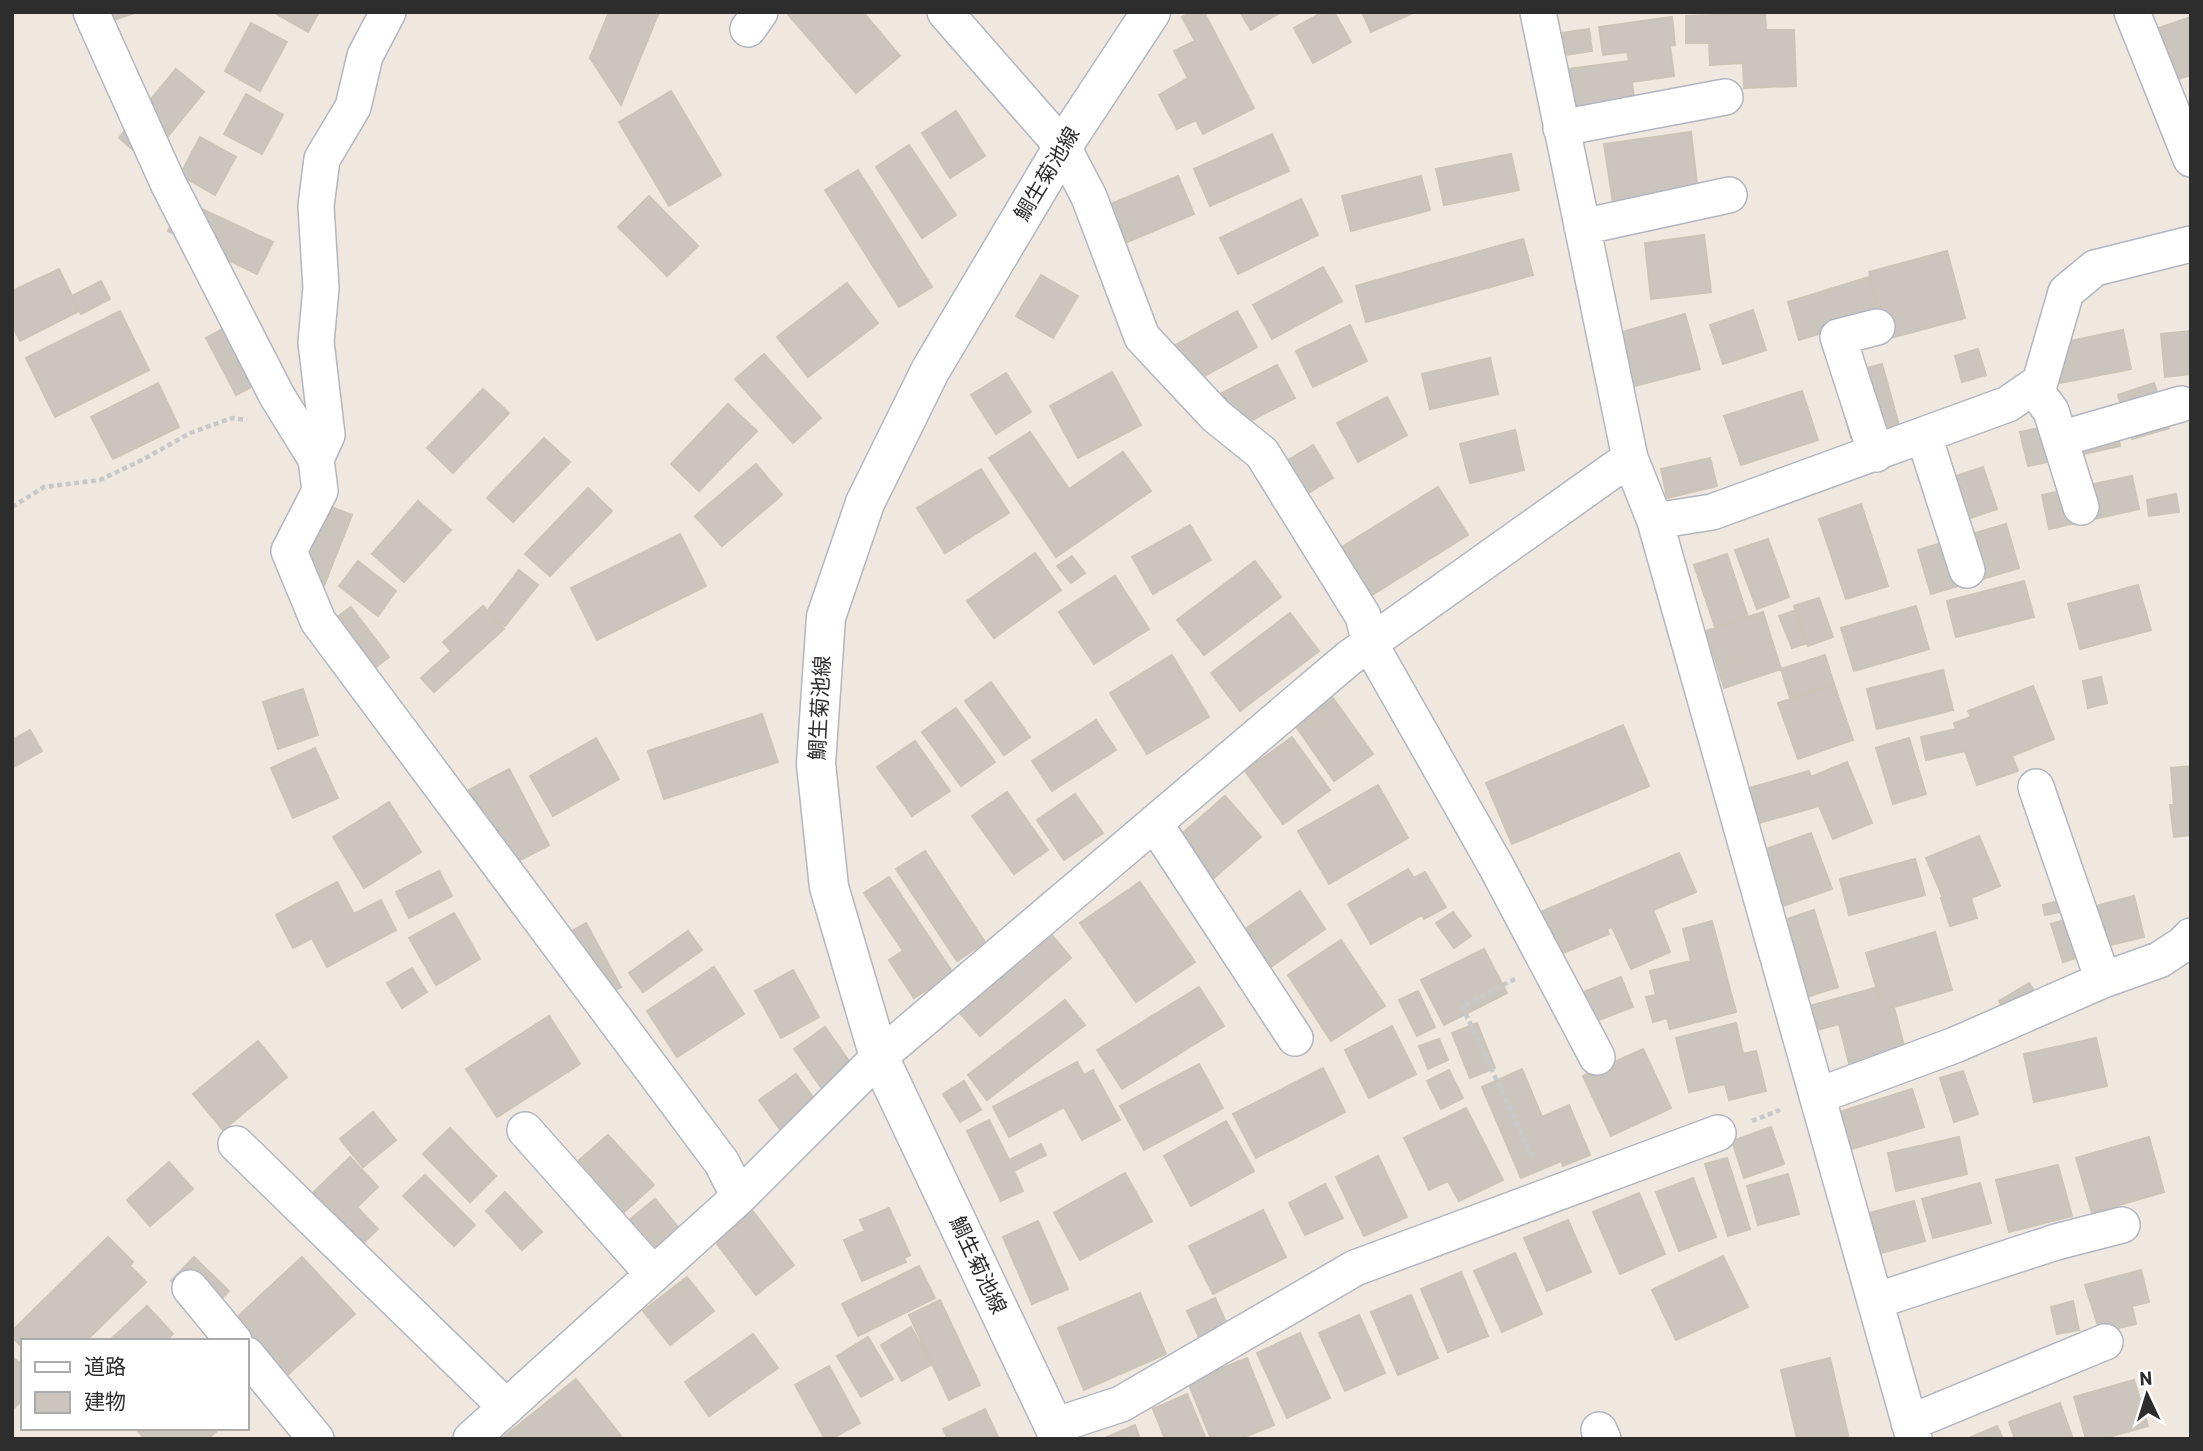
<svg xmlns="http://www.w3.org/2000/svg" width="2203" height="1451" font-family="Barlow,'Noto Sans JP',sans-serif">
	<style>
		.building { fill: #cbc5be; stroke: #ccc4b7; stroke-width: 2 }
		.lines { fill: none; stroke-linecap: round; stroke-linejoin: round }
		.street-casing { stroke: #b2b6c2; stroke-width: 38 }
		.secondary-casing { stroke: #b2b6c2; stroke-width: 41 }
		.path { stroke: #c8c8c8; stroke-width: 4.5; stroke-dasharray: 5 3.5; stroke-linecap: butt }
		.street { stroke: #fff; stroke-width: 35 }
		.secondary { stroke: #fff; stroke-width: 38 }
		.labels { text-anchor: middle; stroke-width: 7; stroke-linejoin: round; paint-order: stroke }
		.street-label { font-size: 21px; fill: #2d2d2d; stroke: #fff }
	</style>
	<rect width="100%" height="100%" fill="#f0e8df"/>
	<!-- building -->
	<path class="building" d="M94 12H138L98 25Z
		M273 12H319L308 32Z
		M609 12H659L621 105 590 58Z
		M786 12H863L900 56 856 93Z
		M1192 12H1204L1254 108 1203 134 1196 120 1177 129 1159 95 1188 78 1174 51 1195 41 1182 17Z
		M1240 12H1281L1251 30Z
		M1323 12H1334L1351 42 1313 63 1294 28Z
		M1362 12H1415L1371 32Z
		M1765 13 1766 30H1794L1796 86 1744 88 1743 63 1710 65 1709 43H1686V16Z
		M1672 17 1675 45 1670 46 1674 76 1632 82 1636 114 1554 137 1561 70 1629 61 1627 52 1603 55 1599 27Z
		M2191 17V75L2178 79 2170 56 2151 62 2141 34Z
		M251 23 287 42 260 91 225 71Z
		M1589 29 1592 51 1538 59 1534 37Z
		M176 69 204 92 147 162 119 138Z
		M671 91 721 175 669 206 619 122Z
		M246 94 283 115 262 154 224 134Z
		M956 111 985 156 950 178 922 133Z
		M1691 132 1698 192 1613 203 1604 144Z
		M1272 134 1289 171 1210 206 1194 169Z
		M200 137 236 157 215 195 180 175Z
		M909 145 956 215 922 238 876 167Z
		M1511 154 1519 190 1444 205 1436 169Z
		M858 170 932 287 899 307 825 190Z
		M1178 176 1194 214 1118 246 1101 208Z
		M1421 176 1430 210 1351 231 1342 196Z
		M649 196 698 246 667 276 618 227Z
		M1301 199 1318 235 1238 274 1220 238Z
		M182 200 273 242 257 274 168 231Z
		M1704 235 1711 292 1651 299 1645 243Z
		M1523 239 1533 275 1366 322 1356 286Z
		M1947 251 1965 318 1887 339 1869 272Z
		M1323 267 1342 301 1272 339 1253 305Z
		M59 269 79 311 20 341 12 325V291Z
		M1041 275 1078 296 1053 338 1016 316Z
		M1869 277 1881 315 1799 340 1788 302Z
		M101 281 110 299 81 314 72 296Z
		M847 283 878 323 808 377 777 337Z
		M1753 310 1766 350 1723 364 1710 325Z
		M120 311 149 370 55 417 26 358Z
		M1237 311 1257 347 1185 387 1165 351Z
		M1685 314 1700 369 1627 388 1612 335Z
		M239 320 269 378 236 395 206 338Z
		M1350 325 1367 361 1313 387 1296 351Z
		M2123 330 2131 369 2050 385 2042 347Z
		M2191 331V374L2165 377 2161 334Z
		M1978 349 1986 375 1962 382 1955 356Z
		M764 354 821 418 793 443 735 379Z
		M1490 358 1498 394 1430 409 1422 374Z
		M1882 364 1899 425 1851 438 1834 377Z
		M1277 365 1295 398 1239 427 1222 393Z
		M1112 372 1141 425 1078 458 1050 406Z
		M1006 373 1031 412 996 434 971 395Z
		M158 383 179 427 113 459 91 417Z
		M2154 383 2169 428 2132 439 2118 395Z
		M483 389 509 413 453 473 427 448Z
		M1802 391 1818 440 1741 465 1724 416Z
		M1387 397 1407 435 1358 462 1337 423Z
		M728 404 757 431 699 491 671 464Z
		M2113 412 2120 446 2028 466 2020 432Z
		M1515 430 1524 470 1470 483 1460 444Z
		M1030 432 1069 489 1123 452 1151 491 1056 557 989 458Z
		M544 438 570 462 513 522 487 498Z
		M1313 445 1333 478 1289 505 1268 472Z
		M1710 458 1717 486 1667 498 1661 469Z
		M756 464 782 495 722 546 695 516Z
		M1983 467 1997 509 1947 526 1933 484Z
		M981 469 1009 513 945 553 917 508Z
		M2132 476 2139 509 2049 529 2042 495Z
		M1438 487 1468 535 1359 603 1329 555Z
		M588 488 612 511 550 576 525 554Z
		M2176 494 2179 512 2149 516 2147 500Z
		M418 501 451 530 404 582 372 554Z
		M321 503 352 515 321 593 290 581Z
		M1861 504 1888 586 1846 599 1819 519Z
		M2006 524 2019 568 1931 594 1918 550Z
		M1190 525 1211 560 1153 594 1132 557Z
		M680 534 706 586 597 640 571 588Z
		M1768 539 1789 597 1757 609 1735 550Z
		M1035 553 1061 590 994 638 967 601Z
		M1727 554 1748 617 1715 627 1694 565Z
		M1072 556 1085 573 1071 583 1057 566Z
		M358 561 396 591 378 616 339 586Z
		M1255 561 1281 597 1204 655 1177 620Z
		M519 570 538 585 505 626 487 611Z
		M1115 576 1149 629 1094 664 1059 612Z
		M2024 581 2034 617 1956 637 1947 601Z
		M2138 585 2151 630 2080 649 2068 604Z
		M1819 598 1833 637 1808 646 1794 606Z
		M483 606 504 629 434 692 421 678 451 651 443 642Z
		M1916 606 1929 649 1854 671 1841 628Z
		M351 607 389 657 349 688 310 637Z
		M1794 611 1807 643 1792 648 1779 616Z
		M1763 612 1781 669 1724 688 1706 631Z
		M1290 613 1319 651 1240 711 1211 673Z
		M1172 655 1209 717 1147 754 1110 693Z
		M1825 655 1834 684 1790 698 1781 669Z
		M1943 670 1953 710 1877 729 1867 689Z
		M2101 677 2107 703 2088 708 2083 681Z
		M991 682 1030 737 1004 755 965 701Z
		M1834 684 1853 740 1798 759 1778 703Z
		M2033 686 2054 739 2012 756 2018 771 1977 785 1965 751 1926 760 1921 737 1956 729 1954 723 1971 717 1968 711Z
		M303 689 318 735 278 749 263 702Z
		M1333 698 1373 754 1334 781 1295 725Z
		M956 708 995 762 961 786 922 732Z
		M762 714 778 762 664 799 648 751Z
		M1096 720 1116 750 1052 791 1032 761Z
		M1623 725 1649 786 1512 844 1486 783Z
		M30 730 42 751 12 768V740Z
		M1292 737 1330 790 1283 824 1245 771Z
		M596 738 619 779 553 816 530 776Z
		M1909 738 1926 794 1893 804 1876 748Z
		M915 741 950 791 912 816 877 767Z
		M315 748 338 798 293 818 271 768Z
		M1847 762 1872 823 1833 839 1819 806 1731 831 1721 796 1809 771 1811 777Z
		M2191 766V835L2174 837 2170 805H2174L2171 768Z
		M509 769 549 845 509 866 469 790Z
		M1378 785 1408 838 1329 884 1298 831Z
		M1007 792 1048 850 1014 874 972 816Z
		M1075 794 1103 833 1064 860 1037 820Z
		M1225 796 1261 837 1198 892 1162 851Z
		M389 802 421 852 364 888 333 837Z
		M1811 833 1832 889 1783 906 1763 850Z
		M1979 836 2000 886 1971 898 1977 918 1950 926 1941 898H1943L1926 858Z
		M925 851 985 942 957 961 896 869Z
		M1679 853 1696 892 1653 910 1670 952 1631 969 1612 927 1607 929 1609 934 1535 965 1517 922Z
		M1915 859 1925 895 1849 915 1840 879Z
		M1408 869 1414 878 1425 872 1446 907 1424 919 1422 915 1371 944 1348 904Z
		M439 871 452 896 409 918 396 892Z
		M889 877 953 973 914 998 889 960 903 951 864 893Z
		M337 882 354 914 381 900 396 930 327 967 312 938 293 948 276 915Z
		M1140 882 1195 962 1136 1002 1080 923Z
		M1300 891 1325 929 1248 983 1241 932Z
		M2134 896 2144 937 2106 946 2096 906Z
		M2067 899 2070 910 2045 915 2043 905Z
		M1814 910 1838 987 1778 1006 1754 930Z
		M1453 912 1471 936 1454 948 1436 923Z
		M454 913 480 959 436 985 409 938Z
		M2081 915 2093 953 2063 962 2051 924Z
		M1712 921 1736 1012 1670 1029 1667 1018 1653 1022 1646 997 1656 995 1650 971 1691 961 1683 929Z
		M586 923 621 987 588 1004 554 941Z
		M688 931 702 950 643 992 629 973Z
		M1935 932 1952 990 1894 1007 1907 1058 1851 1071 1839 1024 1795 1036 1788 1012 1875 988 1881 1003 1866 953Z
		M1050 933 1071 958 980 1036 958 1011Z
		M1341 940 1385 1006 1331 1041 1288 975Z
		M1484 949 1507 993 1444 1025 1421 980Z
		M714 967 744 1014 677 1057 647 1011Z
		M412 968 427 992 402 1008 387 983Z
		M793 970 819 1017 781 1038 755 991Z
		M1621 977 1633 1007 1578 1028 1566 999Z
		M2029 983 2040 999 2009 1018 1999 1001Z
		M1199 987 1224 1026 1122 1089 1097 1050Z
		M1418 991 1435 1027 1417 1036 1399 1000Z
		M1065 1000 1085 1025 987 1100 968 1075Z
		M549 1016 580 1064 497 1117 466 1069Z
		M1477 1023 1495 1068 1470 1078 1452 1033Z
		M1736 1023 1743 1054 1756 1051 1766 1091 1729 1100 1725 1084 1689 1092 1676 1038Z
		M1392 1026 1416 1074 1369 1098 1345 1050Z
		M825 1027 854 1068 823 1090 794 1049Z
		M2096 1038 2107 1086 2034 1102 2024 1054Z
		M1439 1039 1448 1060 1428 1069 1419 1046Z
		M258 1041 287 1077 223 1130 193 1094Z
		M1643 1049 1671 1108 1611 1136 1583 1076Z
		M1077 1062 1084 1075 1093 1070 1120 1120 1082 1140 1064 1107 1009 1137 993 1107Z
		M1199 1064 1223 1108 1144 1150 1120 1106Z
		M1323 1068 1345 1112 1256 1158 1233 1114Z
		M1522 1069 1542 1117 1569 1105 1590 1155 1563 1166 1561 1161 1521 1178 1482 1087Z
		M1449 1070 1463 1098 1441 1109 1427 1081Z
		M1963 1071 1978 1114 1954 1122 1940 1078Z
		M796 1074 818 1104 781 1131 759 1100Z
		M964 1081 981 1110 960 1122 943 1094Z
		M1912 1089 1924 1127 1829 1156 1817 1119Z
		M1466 1108 1503 1180 1459 1201 1448 1181 1429 1190 1404 1138Z
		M373 1112 396 1140 363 1167 340 1139Z
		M989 1120 1009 1160 1041 1144 1046 1155 1014 1171 1023 1191 1001 1201 967 1131Z
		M1226 1121 1254 1171 1191 1206 1164 1156Z
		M1771 1127 1784 1164 1744 1178 1732 1141Z
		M450 1128 496 1176 470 1202 423 1154Z
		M608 1135 654 1185 600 1234 553 1183Z
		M1959 1137 1967 1174 1896 1191 1888 1153Z
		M2149 1137 2164 1192 2092 1213 2076 1158Z
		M1378 1156 1407 1217 1364 1236 1336 1177Z
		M350 1157 378 1187 357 1207 378 1229 340 1265 295 1210Z
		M1727 1158 1750 1229 1728 1236 1705 1164Z
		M169 1162 193 1189 150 1226 127 1200Z
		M2058 1165 2072 1216 2009 1232 1996 1180Z
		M1125 1173 1152 1221 1080 1260 1054 1213Z
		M1788 1174 1799 1214 1758 1225 1747 1186Z
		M425 1175 475 1225 454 1246 403 1196Z
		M1693 1178 1716 1237 1679 1251 1656 1192Z
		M1980 1183 1991 1223 1933 1238 1922 1199Z
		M1325 1184 1343 1218 1305 1235 1289 1203Z
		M505 1192 542 1232 522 1250 486 1211Z
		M1639 1193 1665 1254 1620 1274 1593 1212Z
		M655 1199 679 1228 629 1269 605 1240Z
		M1914 1201 1925 1241 1863 1258 1851 1218Z
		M889 1208 910 1255 904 1258 906 1262 862 1281 844 1240 865 1231 860 1220Z
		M752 1210 794 1265 756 1295 714 1240Z
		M1263 1210 1286 1257 1213 1294 1189 1246Z
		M1568 1220 1591 1272 1547 1291 1524 1238Z
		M1038 1221 1068 1289 1032 1304 1003 1237Z
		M108 1237 133 1262 130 1266 146 1282 86 1341H23V1348L12 1337V1331Z
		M1515 1253 1542 1314 1502 1332 1474 1271Z
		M1723 1256 1748 1307 1676 1340 1652 1290Z
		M194 1257 229 1291 206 1315 171 1281Z
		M302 1257 355 1314 273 1388 221 1332Z
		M919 1266 935 1298 858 1336 842 1304Z
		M2141 1270 2149 1302 2132 1306 2136 1324 2100 1332 2085 1285Z
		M1461 1272 1488 1336 1448 1352 1421 1289Z
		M687 1277 714 1311 670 1345 643 1311Z
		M1140 1293 1166 1354 1084 1390 1058 1328Z
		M1411 1295 1438 1358 1398 1375 1371 1312Z
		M1215 1298 1230 1331 1202 1344 1187 1311Z
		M940 1300 980 1385 949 1400 909 1315Z
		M2073 1301 2079 1330 2057 1334 2051 1307Z
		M147 1306 173 1334 165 1341H109Z
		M1359 1315 1385 1373 1345 1391 1319 1333Z
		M911 1327 932 1364 902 1381 881 1345Z
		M1300 1333 1330 1398 1287 1418 1257 1353Z
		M753 1334 778 1368 709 1416 685 1382Z
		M868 1337 893 1379 861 1397 837 1356Z
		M12 1357 23 1366V1399L12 1410Z
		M1247 1358 1274 1425 1239 1439H1211L1188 1382Z
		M1830 1358 1849 1439H1797L1781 1370Z
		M829 1366 860 1423 831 1439H825L795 1385Z
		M576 1379 621 1436 618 1439H501Z
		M2134 1380 2148 1426 2101 1439H2086L2074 1397Z
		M1187 1394 1206 1439H1165L1153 1409Z
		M2060 1403 2073 1439H2015L2009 1422Z
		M985 1409 999 1439H948L943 1429Z
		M1135 1425 1140 1439H1103Z
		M1997 1426 2003 1439H1967Z
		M135 1428H220L208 1439H145Z"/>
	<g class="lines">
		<defs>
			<path id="street" d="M91 12 168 183 277 396 316 459 320 491 289 551 318 621 722 1163 739 1197
				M945 12 1063 147 1089 197 1142 337 1216 416 1262 453 1363 616 1370 644 1496 866 1597 1057
				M1538 12 1630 458 1655 521 1914 1439
				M2132 12 2191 159
				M748 29 760 12
				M1561 128 1725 97
				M1582 227 1729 195
				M2033 387 2051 411 2081 507
				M1924 436 1967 570
				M2060 439 2181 404
				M1876 454 1838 337 1877 327
				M316 459 327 435 316 342 321 288 316 206 322 159 353 107 365 56 388 12
				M1655 521 1712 512 2008 404 2040 382 2066 292 2095 268 2191 244
				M2036 787 2103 980
				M1155 824 1295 1038
				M1817 1096 1955 1045 2103 980 2159 960 2182 945 2191 936
				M525 1130 653 1274
				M236 1144 506 1407
				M190 1288 234 1341
				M1875 1301 2056 1242 2122 1225
				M247 1355 316 1439
				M1909 1423 2105 1342
				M1054 1426 1121 1404 1355 1268 1718 1133
				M1599 1430 1603 1439
				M471 1439 739 1197 879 1057 1349 658 1630 458"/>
			<path id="secondary" d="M1060 1439 879 1057 829 887 816 764 826 617 865 503 930 371 1070 135 1151 12"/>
		</defs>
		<!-- street casing -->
		<use href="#street" class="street-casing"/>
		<!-- secondary casing -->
		<use href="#secondary" class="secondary-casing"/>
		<!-- path -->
		<path class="path" d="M12 507 44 487 100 480 144 459 190 433 232 418 247 420
			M1515 979 1462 1006 1534 1160
			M1752 1121 1780 1110"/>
		<!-- street -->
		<use href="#street" class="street"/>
		<!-- secondary -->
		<use href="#secondary" class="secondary"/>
	</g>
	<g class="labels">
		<!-- street labels -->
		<g class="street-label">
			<text transform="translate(1047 174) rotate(-59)" y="7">鯛生菊池線</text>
			<text transform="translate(820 708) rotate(-87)" y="7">鯛生菊池線</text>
			<text transform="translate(978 1265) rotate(65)" y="7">鯛生菊池線</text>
		</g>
	</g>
	<!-- border -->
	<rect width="2203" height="1451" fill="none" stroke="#2d2d2d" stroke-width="28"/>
	<!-- legend -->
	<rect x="21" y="1339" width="228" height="91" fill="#ffffff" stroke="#ababab" stroke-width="2"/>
	<rect x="35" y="1362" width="35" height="10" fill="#ffffff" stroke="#ababab" stroke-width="2"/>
	<text x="84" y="1374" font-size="21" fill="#2d2d2d">道路</text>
	<rect x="35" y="1392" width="35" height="21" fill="#cbc5be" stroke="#ababab" stroke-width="2"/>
	<text x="84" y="1409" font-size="21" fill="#2d2d2d">建物</text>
	<!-- north arrow -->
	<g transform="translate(2147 1395) rotate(356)" stroke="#ffffff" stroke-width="5" paint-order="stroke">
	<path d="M0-5L12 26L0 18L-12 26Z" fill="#2d2d2d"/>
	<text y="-10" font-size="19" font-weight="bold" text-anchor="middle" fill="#2d2d2d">N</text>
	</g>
</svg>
